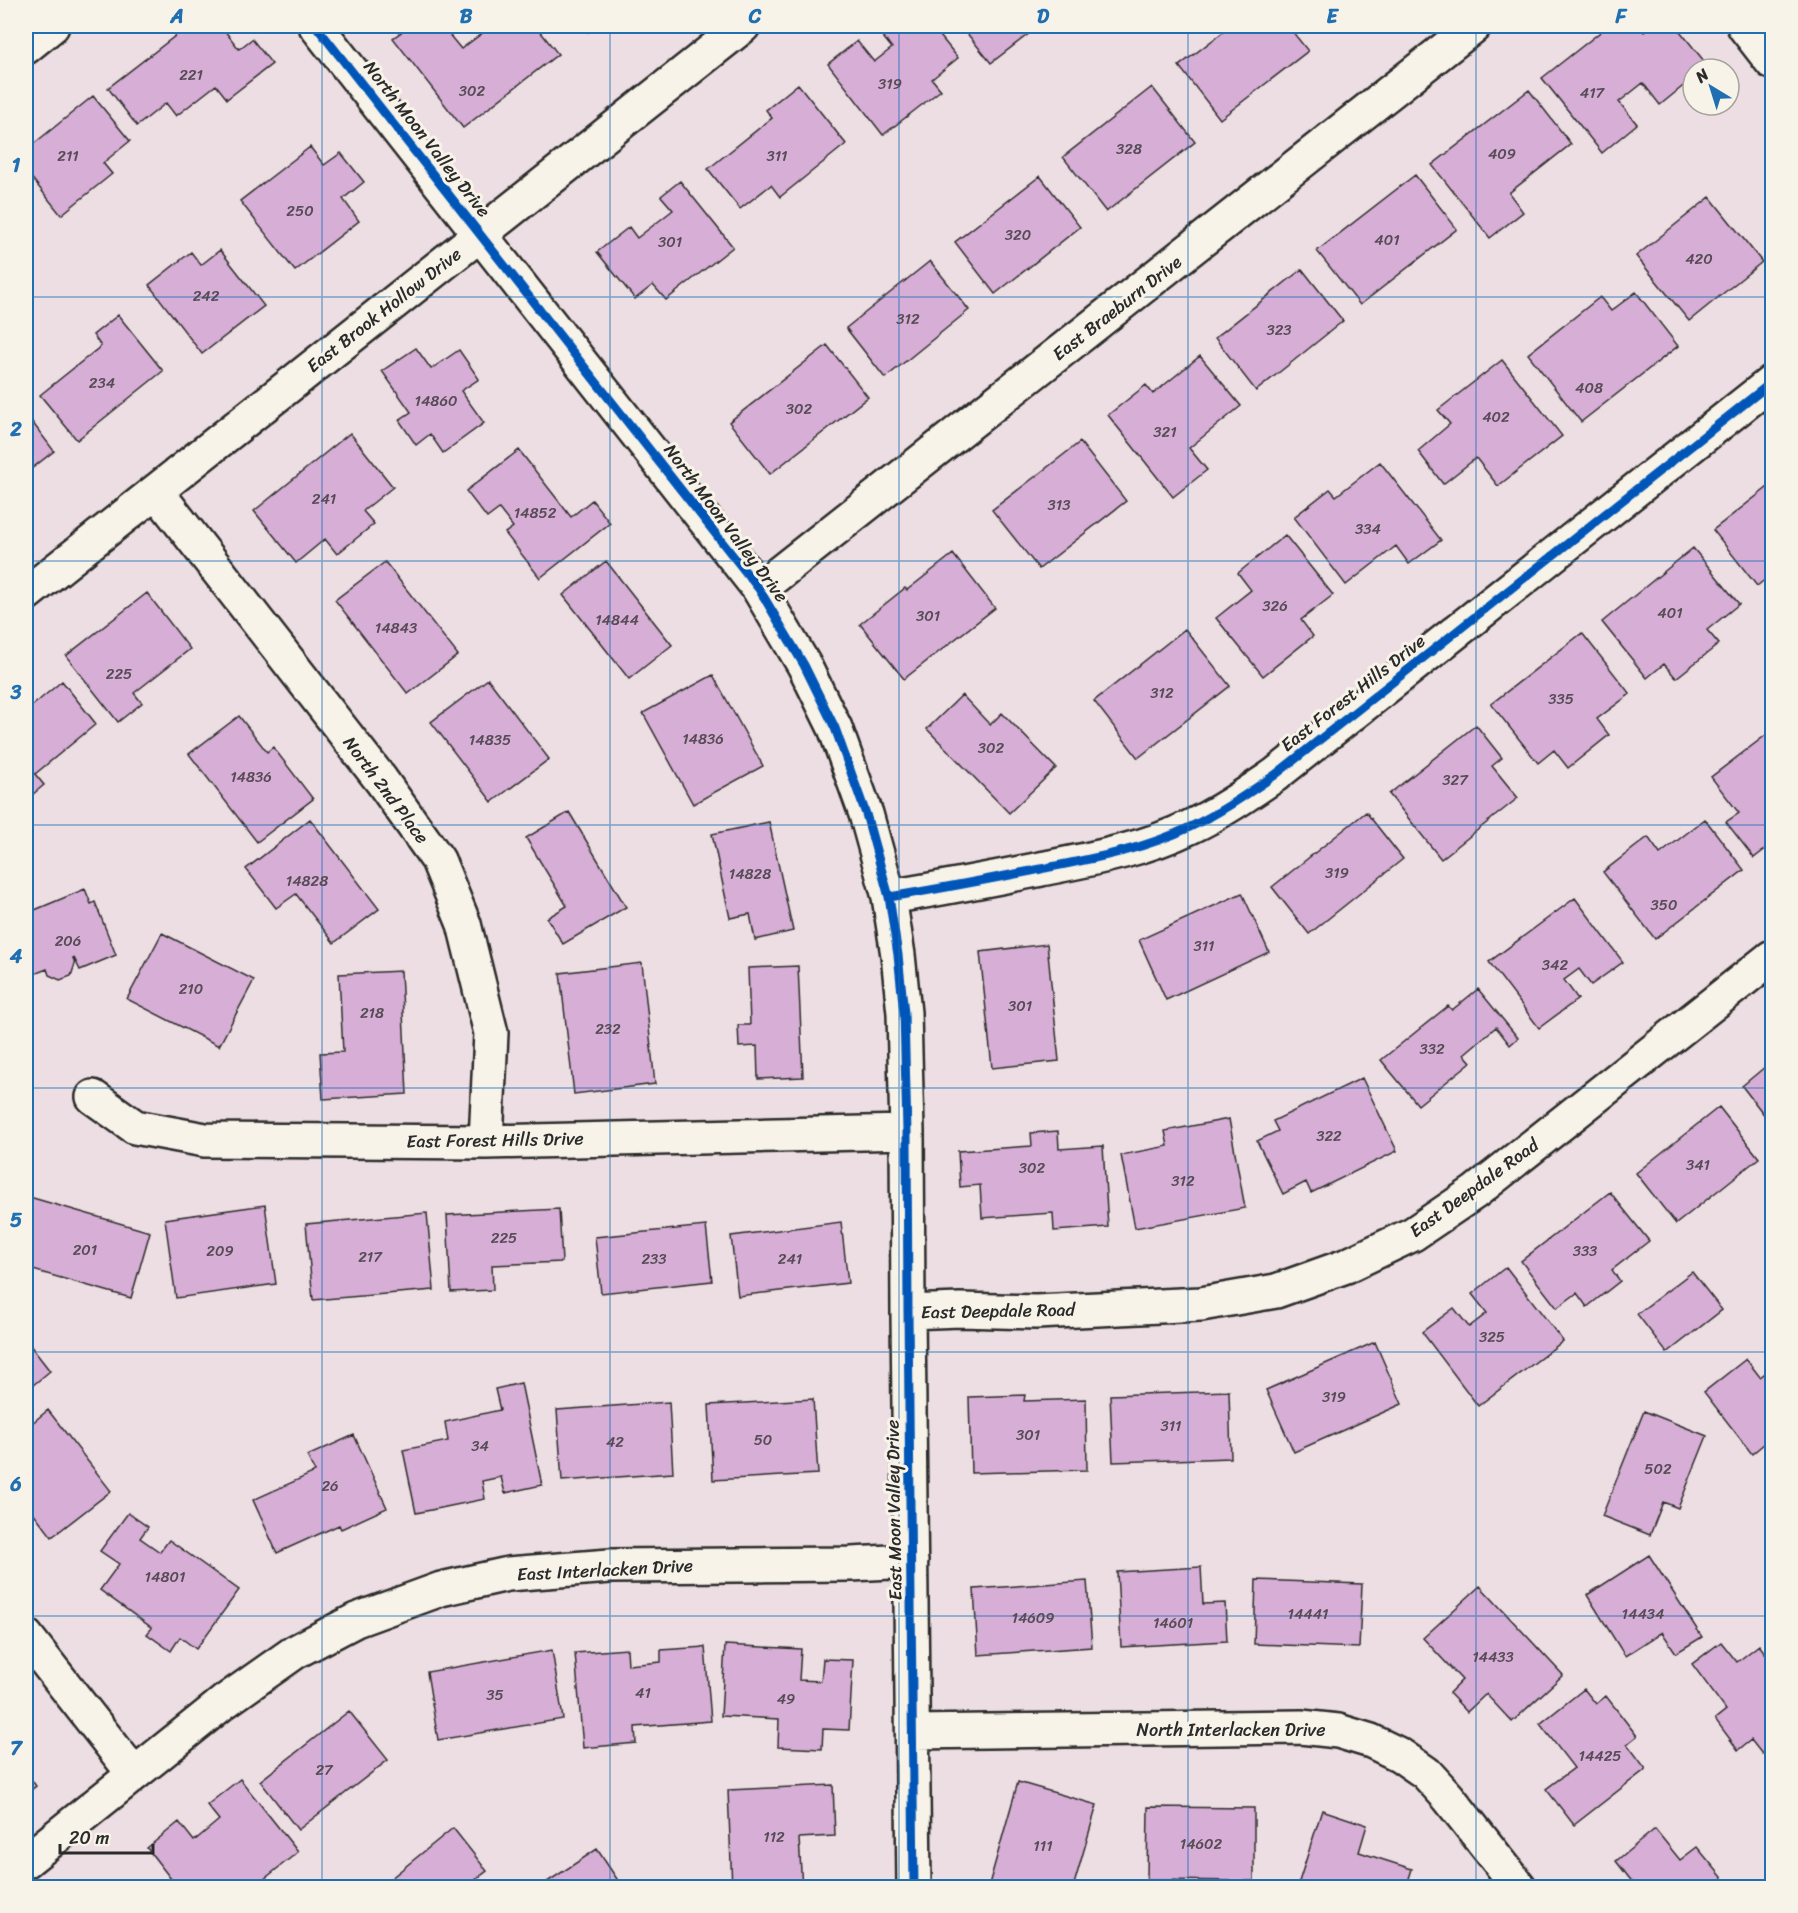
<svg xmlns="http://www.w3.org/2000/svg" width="1798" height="1913" font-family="Sriracha,sans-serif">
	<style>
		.building { fill: #d7aed6; stroke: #2b2b2b; stroke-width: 1.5 }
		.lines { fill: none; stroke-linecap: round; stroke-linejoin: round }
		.minor-casing { stroke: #2b2b2b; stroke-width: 38 }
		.minor { stroke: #f7f3e8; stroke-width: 33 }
		.cycleway-casing { stroke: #f7f3e8; stroke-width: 13 }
		.cycleway { stroke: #0057b8; stroke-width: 9 }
		.grid { fill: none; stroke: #1f6fb2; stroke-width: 1.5; stroke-opacity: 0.55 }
		.labels { text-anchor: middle; stroke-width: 6; stroke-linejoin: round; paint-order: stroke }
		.number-label { font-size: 15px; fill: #564c56 }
		.street-label { font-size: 18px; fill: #2b2b2b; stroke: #f7f3e8 }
		.neatline { fill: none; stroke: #1f6fb2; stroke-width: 2 }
		.grid-label { font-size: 20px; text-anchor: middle; font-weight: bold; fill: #1f6fb2 }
	</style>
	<rect width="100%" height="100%" fill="#eddee3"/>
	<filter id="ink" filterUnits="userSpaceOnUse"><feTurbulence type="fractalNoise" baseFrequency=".0167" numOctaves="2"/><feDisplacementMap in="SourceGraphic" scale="12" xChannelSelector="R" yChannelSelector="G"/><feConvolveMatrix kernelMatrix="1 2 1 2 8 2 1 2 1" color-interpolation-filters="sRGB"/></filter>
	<g filter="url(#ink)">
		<!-- building -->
		<path class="building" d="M188 26H221L239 49 252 39 272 64 227 99 216 85 176 116 166 103 137 126 108 88Z
			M410 26H442L461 49 492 26H536L558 54 463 128 393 38Z
			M584 26H596L588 32Z
			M874 26H932L958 58 932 79 941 90 883 135 828 64 857 41 874 62 892 48Z
			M961 26H1039L991 63Z
			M1231 26H1288L1308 51 1220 119 1179 66Z
			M1608 26H1639L1644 32 1652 26H1676L1708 66 1705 69H1693V78L1660 105 1643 83 1619 102 1637 124 1602 153 1542 78Z
			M798 84 846 144 780 197 771 185 740 209 708 169 772 118 766 110Z
			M1152 87 1195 142 1106 212 1063 157Z
			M1529 90 1571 144 1509 193 1523 212 1490 238 1432 165Z
			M93 96 130 141 103 163 112 174 61 215 26 171V150Z
			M310 147 324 165 341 153 364 182 343 199 359 221 295 271 240 201Z
			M1415 175 1457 229 1360 305 1317 251Z
			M1040 176 1080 227 995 294 955 242Z
			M680 181 733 247 666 300 653 285 635 299 597 252 629 227 637 238 673 210 661 196Z
			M1710 197 1762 262 1689 321 1636 256Z
			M220 250 264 306 202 354 149 285 191 252 201 265Z
			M930 261 969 310 885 378 846 328Z
			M1302 269 1343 321 1256 391 1215 338Z
			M1636 292 1678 346 1581 422 1528 354 1600 297 1611 311Z
			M118 315 163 371 77 440 40 395 101 346 93 335Z
			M827 345 868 397 770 474 729 422Z
			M416 348 431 369 459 350 479 379 461 391 484 423 443 453 430 434 416 445 399 420 411 412 382 371Z
			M1200 356 1241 406 1189 448 1207 470 1173 497 1108 415 1146 385 1153 394Z
			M1502 360 1562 436 1498 486 1476 458 1443 484 1418 451 1450 424 1438 410Z
			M26 414 54 451 26 473Z
			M350 433 393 487 363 511 374 524 337 554 325 539 296 563 254 511Z
			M1080 442 1126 501 1039 569 992 510Z
			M519 450 571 517 592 500 610 523 540 578 505 533 513 527 499 509 487 518 466 491Z
			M1380 462 1441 540 1409 564 1396 546 1346 585 1294 517 1330 489 1336 496Z
			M1772 484V574L1757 586 1713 530Z
			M1285 535 1333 595 1301 620 1313 636 1263 676 1216 618 1251 590 1238 573Z
			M1693 548 1739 604 1707 630 1719 644 1676 678 1664 664 1647 678 1602 622Z
			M953 554 995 608 904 679 860 624 905 588 907 590Z
			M606 561 672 645 629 679 563 595Z
			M385 562 458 655 408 694 335 600Z
			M147 593 190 649 134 693 142 703 118 722 66 656Z
			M1185 629 1230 686 1138 758 1094 701Z
			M1582 633 1630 694 1597 719 1609 735 1568 768 1554 750 1538 763 1491 704Z
			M713 675 763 766 693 804 643 713Z
			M488 679 549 759 492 802 431 722Z
			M62 681 96 724 35 774 44 785 26 800V711Z
			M962 695 990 725 1002 713 1056 768 1009 813 927 729Z
			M239 716 267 752 273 747 313 799 257 842 189 754Z
			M1476 725 1502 758 1492 766 1518 798 1441 859 1389 794Z
			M1766 735 1772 743V775L1770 776 1772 780V844L1754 858 1726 822 1739 813 1711 777Z
			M569 812 626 907 563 944 547 918 567 906 526 838Z
			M1366 812 1403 859 1309 934 1272 887Z
			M310 819 379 909 334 943 296 894 276 908 246 869Z
			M1705 819 1744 870 1655 939 1603 872 1648 837 1660 854Z
			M769 822 793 931 755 940 750 914 730 918 712 834Z
			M85 889 91 904 95 902 116 955 80 970 74 958H73L75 964 71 976 60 980 49 975 47 969 34 974 26 985V926L34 923 30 912Z
			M1242 893 1269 952 1166 1000 1139 940Z
			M1575 898 1623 962 1591 985 1579 969 1564 980 1578 999 1539 1028 1489 962Z
			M162 933 254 980 219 1046 127 999Z
			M1047 944 1059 1061 992 1068 980 952Z
			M642 963 655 1084 574 1094 560 973Z
			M798 966 803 1077 758 1079 757 1046 739 1047 738 1025H750L748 968Z
			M401 971 407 1094 323 1099 320 1053 343 1052 339 974Z
			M1478 989 1518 1038 1510 1045 1496 1027 1464 1054 1471 1062 1418 1105 1381 1060 1448 1006 1452 1010Z
			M1772 1061V1125L1742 1086Z
			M1362 1078 1397 1151 1311 1193 1306 1182 1283 1194 1257 1141 1278 1131 1273 1121Z
			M1719 1107 1759 1158 1676 1224 1636 1173Z
			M1229 1119 1245 1208 1135 1228 1121 1155 1168 1146 1165 1131Z
			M1058 1131 1059 1149 1103 1146 1108 1227 1054 1231 1053 1213 982 1218 980 1185 960 1187 958 1151 1032 1146 1031 1133Z
			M1610 1192 1649 1241 1612 1270 1620 1281 1587 1307 1577 1293 1557 1308 1521 1261Z
			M26 1196 150 1232 131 1298 26 1268Z
			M265 1205 276 1284 176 1298 165 1219Z
			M559 1209 562 1262 492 1265 493 1290 451 1292 447 1215Z
			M427 1213 434 1290 313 1300 306 1224Z
			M841 1222 848 1283 738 1296 731 1236Z
			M706 1226 712 1281 601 1293 595 1237Z
			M1506 1267 1563 1341 1478 1406 1422 1332 1454 1308 1469 1327 1487 1313 1472 1294Z
			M1692 1272 1722 1310 1667 1353 1637 1314Z
			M26 1340 50 1371 26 1391Z
			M1375 1342 1402 1404 1294 1452 1266 1390Z
			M1746 1359 1760 1377 1772 1368V1437L1752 1454 1704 1392Z
			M521 1383 542 1485 505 1493 501 1477 482 1481 485 1499 416 1513 403 1450 448 1441 445 1422 500 1410 495 1389Z
			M1229 1391 1231 1458 1113 1462 1110 1395Z
			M1025 1395 1024 1401 1086 1399 1087 1470 971 1473 969 1397Z
			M813 1399 818 1474 713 1480 709 1405Z
			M669 1402 673 1473 562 1481 557 1410Z
			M48 1410 111 1491 52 1537 26 1503V1428Z
			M1644 1411 1707 1436 1678 1508 1663 1502 1650 1535 1602 1516Z
			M354 1435 387 1508 341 1529 339 1525 277 1553 253 1500 315 1472 307 1456Z
			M128 1513 148 1527 140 1538 160 1552 169 1540 239 1590 196 1649 180 1637 171 1651 147 1634 152 1628 100 1590 119 1564 100 1551Z
			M1649 1555 1702 1637 1676 1653 1662 1632 1625 1656 1587 1595Z
			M1201 1567 1203 1604 1225 1603 1227 1641 1121 1647 1117 1572Z
			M1256 1580 1362 1584 1359 1648 1254 1644Z
			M1087 1581 1092 1647 978 1655 974 1589Z
			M1480 1586 1563 1675 1512 1722 1486 1694 1467 1712 1449 1693 1462 1680 1423 1638Z
			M1721 1642 1737 1662 1759 1645 1772 1662V1747L1762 1754 1751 1740 1738 1750 1715 1719 1726 1710 1692 1664Z
			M725 1645 801 1649 799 1680 821 1681 823 1659 853 1660 849 1730 823 1729 822 1749 778 1747 779 1719 721 1716Z
			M705 1647 711 1721 635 1727 636 1743 583 1748 575 1653 627 1649 628 1665 661 1662V1650Z
			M552 1650 563 1719 438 1740 427 1672Z
			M1584 1689 1596 1704 1606 1696 1637 1736 1627 1744 1646 1769 1574 1825 1546 1789 1574 1768 1540 1724Z
			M349 1711 388 1760 298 1830 260 1781Z
			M26 1772 36 1786 26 1794Z
			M240 1779 298 1852 253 1888H178L147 1848 179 1822 194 1841 219 1820 207 1805Z
			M1018 1782 1097 1805 1073 1888H988Z
			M833 1785 835 1836 799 1838 802 1888H732L728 1790Z
			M1148 1807 1254 1808V1881L1147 1880Z
			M1322 1810 1367 1825 1359 1852 1412 1869 1406 1888H1297Z
			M453 1828 487 1871 474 1881 479 1888H379Z
			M1655 1829 1680 1860 1697 1847 1731 1888H1637L1616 1861Z
			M597 1849 623 1888H538Z"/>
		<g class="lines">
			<defs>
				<path id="minor" d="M316 26 759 589 804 665 835 728 866 814 889 897 898 955 904 1013 907 1132 908 1312 914 1888
					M1744 26 1772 62
					M26 47 52 26
					M156 491 381 780 438 860 464 924 491 1033 486 1142
					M759 589 1474 26
					M26 594 743 26
					M889 897C940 889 990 879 1041 869 1091 859 1143 850 1190 827 1220 813 1247 794 1275 775L1772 382
					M93 1097 135 1127 205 1140 486 1142 907 1132
					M908 1312 960 1310 1036 1312 1201 1304 1276 1291 1346 1266 1413 1234 1475 1192 1772 957
					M26 1636 134 1774
					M913 1732 1301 1727 1338 1731 1371 1741 1400 1755 1426 1773 1448 1797 1520 1888
					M26 1861 224 1702 295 1652 356 1620 441 1589 508 1574 610 1566 851 1564 911 1561"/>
			</defs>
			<!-- minor casing -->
			<use href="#minor" class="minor-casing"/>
			<!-- minor -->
			<use href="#minor" class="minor"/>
			<defs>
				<path id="cycleway" d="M316 26 759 589 804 665 835 728 866 814 889 897 898 955 904 1013 907 1132 908 1312 914 1888
					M889 897C940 889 990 879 1041 869 1091 859 1143 850 1190 827 1220 813 1247 794 1275 775L1772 382"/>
			</defs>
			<!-- cycleway casing -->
			<use href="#cycleway" class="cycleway-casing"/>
			<!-- cycleway -->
			<use href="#cycleway" class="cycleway"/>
		</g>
	</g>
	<!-- grid -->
	<path class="grid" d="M322 26V1888M610 26V1888M899 26V1888M1188 26V1888M1476 26V1888M26 297H1772M26 561H1772M26 825H1772M26 1088H1772M26 1352H1772M26 1616H1772"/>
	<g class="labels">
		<!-- number labels -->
		<g class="number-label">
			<text x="191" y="80">221</text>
			<text x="890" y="89">319</text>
			<text x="472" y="96">302</text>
			<text x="1592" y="98">417</text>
			<text x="1129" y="154">328</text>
			<text x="1502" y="159">409</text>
			<text x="68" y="161">211</text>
			<text x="777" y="161">311</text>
			<text x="300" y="216">250</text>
			<text x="1018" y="240">320</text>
			<text x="1387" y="245">401</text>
			<text x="670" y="247">301</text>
			<text x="1699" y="264">420</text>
			<text x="206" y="301">242</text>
			<text x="908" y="324">312</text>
			<text x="1279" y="335">323</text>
			<text x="102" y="388">234</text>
			<text x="1589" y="393">408</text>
			<text x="436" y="406">14860</text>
			<text x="799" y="414">302</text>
			<text x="1496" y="422">402</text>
			<text x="1165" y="437">321</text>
			<text x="324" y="504">241</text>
			<text x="1059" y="510">313</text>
			<text x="535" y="518">14852</text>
			<text x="1368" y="534">334</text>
			<text x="1275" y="611">326</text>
			<text x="1670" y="618">401</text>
			<text x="928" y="621">301</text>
			<text x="617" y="625">14844</text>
			<text x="396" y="633">14843</text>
			<text x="119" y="679">225</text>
			<text x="1162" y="698">312</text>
			<text x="1561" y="704">335</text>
			<text x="703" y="744">14836</text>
			<text x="490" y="745">14835</text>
			<text x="991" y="753">302</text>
			<text x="251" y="782">14836</text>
			<text x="1455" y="785">327</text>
			<text x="1337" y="878">319</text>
			<text x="750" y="879">14828</text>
			<text x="307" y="886">14828</text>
			<text x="1664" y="910">350</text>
			<text x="68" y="946">206</text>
			<text x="1204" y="951">311</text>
			<text x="1555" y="970">342</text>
			<text x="191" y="994">210</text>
			<text x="1020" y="1011">301</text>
			<text x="372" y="1018">218</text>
			<text x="608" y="1034">232</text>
			<text x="1432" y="1054">332</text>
			<text x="1329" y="1141">322</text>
			<text x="1698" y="1170">341</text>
			<text x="1032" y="1173">302</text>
			<text x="1183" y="1186">312</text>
			<text x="504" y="1243">225</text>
			<text x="85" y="1255">201</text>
			<text x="220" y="1256">209</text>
			<text x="1585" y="1256">333</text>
			<text x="370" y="1262">217</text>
			<text x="654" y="1264">233</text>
			<text x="790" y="1264">241</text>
			<text x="1492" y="1342">325</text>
			<text x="1334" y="1402">319</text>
			<text x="1171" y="1431">311</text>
			<text x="1028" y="1440">301</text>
			<text x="763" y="1445">50</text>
			<text x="615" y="1447">42</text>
			<text x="480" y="1451">34</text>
			<text x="1658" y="1474">502</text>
			<text x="330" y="1491">26</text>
			<text x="165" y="1582">14801</text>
			<text x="1308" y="1619">14441</text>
			<text x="1643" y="1619">14434</text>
			<text x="1033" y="1623">14609</text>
			<text x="1173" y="1628">14601</text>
			<text x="1493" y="1662">14433</text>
			<text x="643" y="1698">41</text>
			<text x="495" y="1700">35</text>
			<text x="786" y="1704">49</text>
			<text x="1600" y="1761">14425</text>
			<text x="324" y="1775">27</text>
			<text x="774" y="1842">112</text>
			<text x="1201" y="1849">14602</text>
			<text x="1043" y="1851">111</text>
		</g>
		<!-- street labels -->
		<g class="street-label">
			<text transform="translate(427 139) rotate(52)" y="6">North Moon Valley Drive</text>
			<text transform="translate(1117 308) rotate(-38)" y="6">East Braeburn Drive</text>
			<text transform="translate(384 310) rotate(-38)" y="6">East Brook Hollow Drive</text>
			<text transform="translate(726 523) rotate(53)" y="6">North Moon Valley Drive</text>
			<text transform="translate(1353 693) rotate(-38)" y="6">East Forest Hills Drive</text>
			<text transform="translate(386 790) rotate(53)" y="6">North 2nd Place</text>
			<text transform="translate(495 1140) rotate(-1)" y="6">East Forest Hills Drive</text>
			<text transform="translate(1474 1188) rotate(-36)" y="6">East Deepdale Road</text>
			<text transform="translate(998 1311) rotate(-1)" y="6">East Deepdale Road</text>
			<text transform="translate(894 1510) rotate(-91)" y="6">East Moon Valley Drive</text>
			<text transform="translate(605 1570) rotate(-3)" y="6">East Interlacken Drive</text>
			<text x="1231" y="1736">North Interlacken Drive</text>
		</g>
	</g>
	<!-- margin -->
	<rect width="1798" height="1913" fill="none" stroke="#f7f3e8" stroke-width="66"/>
	<!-- north arrow -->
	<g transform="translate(1711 87) rotate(322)"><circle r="28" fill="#f7f3e8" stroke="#a5a39c" stroke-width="1.5"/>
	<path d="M0-4.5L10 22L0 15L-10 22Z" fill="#1f6fb2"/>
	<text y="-9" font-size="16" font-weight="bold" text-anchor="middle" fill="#2b2b2b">N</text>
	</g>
	<!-- scale -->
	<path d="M60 1844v9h93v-9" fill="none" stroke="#2b2b2b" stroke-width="3"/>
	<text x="69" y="1844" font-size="18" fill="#2b2b2b" stroke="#f7f3e8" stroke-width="4.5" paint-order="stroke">20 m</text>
	<rect x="33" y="33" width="1732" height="1847" class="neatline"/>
	<g class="grid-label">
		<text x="177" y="23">A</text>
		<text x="466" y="23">B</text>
		<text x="755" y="23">C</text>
		<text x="1043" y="23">D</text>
		<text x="1332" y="23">E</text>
		<text x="1621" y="23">F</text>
		<text x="16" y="172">1</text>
		<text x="16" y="436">2</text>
		<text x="16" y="699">3</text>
		<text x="16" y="963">4</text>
		<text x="16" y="1227">5</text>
		<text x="16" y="1491">6</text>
		<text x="16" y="1755">7</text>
	</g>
</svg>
